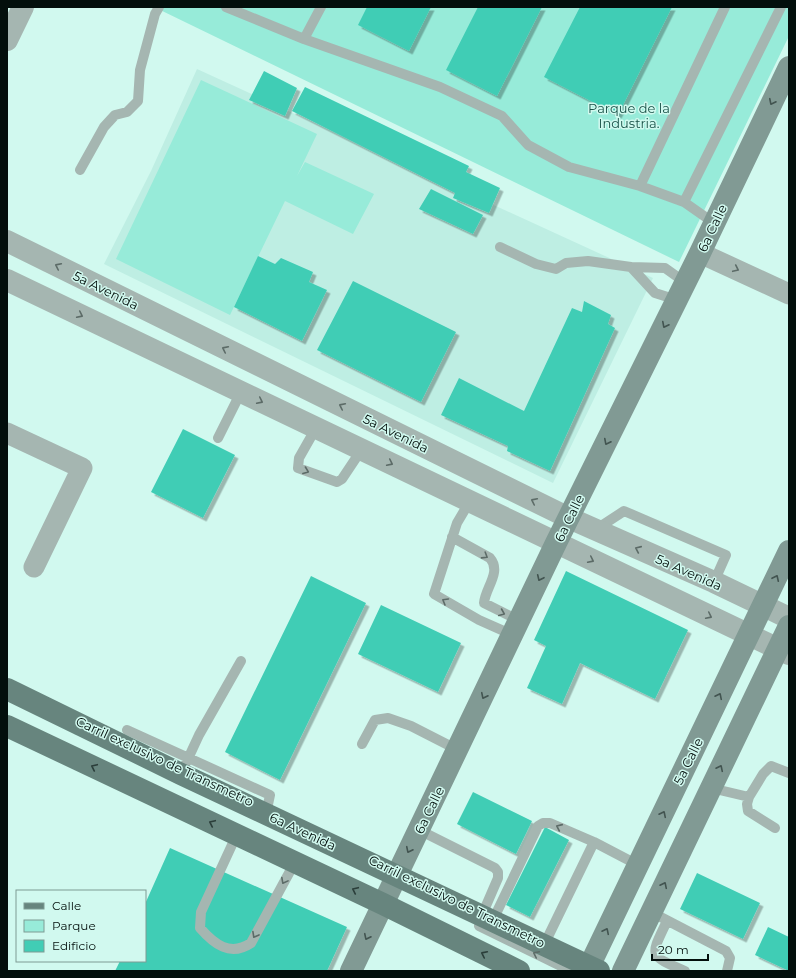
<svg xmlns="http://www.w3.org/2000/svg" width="796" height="978" font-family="Montserrat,sans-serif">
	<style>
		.built { fill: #beeee3 }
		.green { fill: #97ebd9 }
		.building { fill: #41cdb5; filter: url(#shadow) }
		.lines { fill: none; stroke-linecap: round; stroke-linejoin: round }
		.service { stroke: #a5b6b1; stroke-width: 10 }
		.minor { stroke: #a5b6b1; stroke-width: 21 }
		.tertiary { stroke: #a5b6b1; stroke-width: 22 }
		.secondary { stroke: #819a94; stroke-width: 22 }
		.primary { stroke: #67857e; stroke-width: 22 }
		.oneway { stroke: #425450 }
		.oneway2 { stroke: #5c6b67 }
		.oneway3 { stroke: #2b3e3a }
		.labels { text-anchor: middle; stroke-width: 3; stroke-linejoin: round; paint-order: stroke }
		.park-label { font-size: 13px; fill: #195248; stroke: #d1f9ef }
		.street-label { font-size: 13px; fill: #030f0c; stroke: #d1f9ef }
	</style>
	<defs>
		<filter id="shadow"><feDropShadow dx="3.5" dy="3.5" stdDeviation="0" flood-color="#0004"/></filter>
	</defs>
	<rect width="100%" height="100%" fill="#d1f9ef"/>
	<!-- built -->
	<path class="built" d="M197 69 653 278 553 483 104 264 151 171Z"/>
	<!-- green -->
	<path class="green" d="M154 7H789V36L679 262Z
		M201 80 317 134 297 176 305 162 374 194 353 234 285 201 230 315 116 259Z"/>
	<!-- building -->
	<path class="building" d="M367 7H431L409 51 358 25Z
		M478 7H542L497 96 446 70Z
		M580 7H672L618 115 544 77Z
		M264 71 297 88 285 116 249 100Z
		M305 87 469 166 466 172 500 188 489 213 453 198 455 193 292 111Z
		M431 189 483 215 473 234 419 209Z
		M258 256 275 264 281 258 313 272 309 282 327 290 302 341 234 307Z
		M353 281 456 332 421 402 317 350Z
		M584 301 611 315 608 324 615 328 550 471 507 451 508 446 441 415 459 378 524 411 572 308 582 312Z
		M183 429 235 455 203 518 151 492Z
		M566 571 688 630 655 699 580 663 562 704 527 688 546 646 534 640Z
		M311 576 366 603 280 780 225 752Z
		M381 605 461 643 438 692 358 654Z
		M473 792 532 821 516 854 457 824Z
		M545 827 569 840 530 917 506 905Z
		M170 848 347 927 327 971H115L120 961H145V904Z
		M697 873 760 903 743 939 680 909Z
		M768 927 789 937V971L755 955Z"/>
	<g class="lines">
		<!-- service -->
		<path class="service" d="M226 7 304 39 440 87 502 116 528 145 569 167 640 186
			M725 7 640 186 684 202 781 7
			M304 39 321 7
			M80 170 104 127 115 115 127 112 138 101 140 70 155 14 159 7
			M684 202 714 223
			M500 247 536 264 556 269 566 263 588 261 631 267 655 293 677 300
			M631 267 665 268 686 283
			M316 428 299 458 298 468 337 482 342 479 362 449
			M218 438 241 392
			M470 501 457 523 434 594 479 620 513 635
			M595 530 624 511 726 555 714 582
			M452 537 490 558C502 572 485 588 484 603L520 621
			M127 730 270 795 266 814
			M362 744 375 720 388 718 411 726 458 750
			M186 763 199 735 241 661
			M711 788 749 797 763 774 771 766 789 773
			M749 797 747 804 748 811 775 828
			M419 830 495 868 498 872V878L482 915
			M237 834 201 912 200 928C214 944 230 957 251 943L295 862
			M651 912 726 951 730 958 727 971
			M493 920 538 826 543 823H550L594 842 638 865
			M667 921C650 957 648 955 685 971
			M479 926 571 971
			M544 945 594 842"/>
		<!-- minor -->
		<path class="minor" d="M700 253 789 294
			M7 433 82 468 34 567"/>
		<!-- tertiary -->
		<path class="tertiary" d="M7 40 23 7
			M7 241 569 518 714 582 789 618
			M7 280 789 654"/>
		<!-- secondary -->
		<path class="secondary" d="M351 971 556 543 700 253 789 67
			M587 971 789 551
			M623 971 789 626"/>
		<!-- primary -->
		<path class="primary" d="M7 689 181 774 599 971
			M7 726 383 904 519 971"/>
	</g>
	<!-- one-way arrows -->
	<defs><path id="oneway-chevron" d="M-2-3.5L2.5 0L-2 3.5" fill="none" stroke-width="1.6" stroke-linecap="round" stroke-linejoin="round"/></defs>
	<g class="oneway">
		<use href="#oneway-chevron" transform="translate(772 102) rotate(116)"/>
		<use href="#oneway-chevron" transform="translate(665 325) rotate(117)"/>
		<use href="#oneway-chevron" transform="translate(607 442) rotate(117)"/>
		<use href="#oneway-chevron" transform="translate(540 578) rotate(115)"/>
		<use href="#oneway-chevron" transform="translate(776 578) rotate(-65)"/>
		<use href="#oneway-chevron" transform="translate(484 696) rotate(116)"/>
		<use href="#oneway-chevron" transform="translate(719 696) rotate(-64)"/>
		<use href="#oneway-chevron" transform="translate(720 768) rotate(-64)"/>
		<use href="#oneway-chevron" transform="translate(663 814) rotate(-64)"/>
		<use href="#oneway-chevron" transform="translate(409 850) rotate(116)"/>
		<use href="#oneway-chevron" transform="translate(664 885) rotate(-64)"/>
		<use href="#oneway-chevron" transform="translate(606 931) rotate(-64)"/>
		<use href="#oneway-chevron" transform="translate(367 937) rotate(116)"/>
	</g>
	<g class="oneway2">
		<use href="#oneway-chevron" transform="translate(58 266) rotate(-154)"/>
		<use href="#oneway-chevron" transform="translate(736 269) rotate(25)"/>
		<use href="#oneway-chevron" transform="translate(80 315) rotate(26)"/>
		<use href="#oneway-chevron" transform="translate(225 349) rotate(-154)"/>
		<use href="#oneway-chevron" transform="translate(260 401) rotate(26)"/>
		<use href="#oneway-chevron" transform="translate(342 406) rotate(-154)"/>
		<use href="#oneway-chevron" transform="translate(390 463) rotate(26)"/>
		<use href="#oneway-chevron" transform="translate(306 471) rotate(21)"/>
		<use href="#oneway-chevron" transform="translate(534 501) rotate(-154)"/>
		<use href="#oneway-chevron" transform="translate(638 549) rotate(-156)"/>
		<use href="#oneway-chevron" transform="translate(485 556) rotate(32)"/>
		<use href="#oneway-chevron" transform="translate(591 560) rotate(26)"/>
		<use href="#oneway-chevron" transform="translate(445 601) rotate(-150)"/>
		<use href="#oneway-chevron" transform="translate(502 613) rotate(23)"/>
		<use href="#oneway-chevron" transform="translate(709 616) rotate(26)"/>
		<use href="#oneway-chevron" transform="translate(559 827) rotate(-156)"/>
		<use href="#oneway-chevron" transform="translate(284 881) rotate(118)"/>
		<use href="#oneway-chevron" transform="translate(255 935) rotate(119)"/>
		<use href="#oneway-chevron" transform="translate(536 954) rotate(-154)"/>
	</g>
	<g class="oneway3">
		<use href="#oneway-chevron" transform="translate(94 767) rotate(-155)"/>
		<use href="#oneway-chevron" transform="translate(212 823) rotate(-155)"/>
		<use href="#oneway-chevron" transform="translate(355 890) rotate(-155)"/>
		<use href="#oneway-chevron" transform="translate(484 954) rotate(-154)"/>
	</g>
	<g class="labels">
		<!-- park labels -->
		<g class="park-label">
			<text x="629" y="113">Parque de la<tspan x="629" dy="15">Industria.</tspan></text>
		</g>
		<!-- street labels -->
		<g class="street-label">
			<text transform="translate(712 228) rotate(-65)" y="5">6a Calle</text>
			<text transform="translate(106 290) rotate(26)" y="5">5a Avenida</text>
			<text transform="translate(396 433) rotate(26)" y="5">5a Avenida</text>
			<text transform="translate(569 518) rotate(-64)" y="5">6a Calle</text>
			<text transform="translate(689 572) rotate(24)" y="5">5a Avenida</text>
			<text transform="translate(165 761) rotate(25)" y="5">Carril exclusivo de Transmetro</text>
			<text transform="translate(688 761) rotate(-64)" y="5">5a Calle</text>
			<text transform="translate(429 810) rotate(-64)" y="5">6a Calle</text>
			<text transform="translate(303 831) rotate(25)" y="5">6a Avenida</text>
			<text transform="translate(457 901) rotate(26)" y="5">Carril exclusivo de Transmetro</text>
		</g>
	</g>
	<!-- border -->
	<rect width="796" height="978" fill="none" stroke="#030f0c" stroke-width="16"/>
	<!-- legend -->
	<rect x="16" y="890" width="130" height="72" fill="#d1f9ef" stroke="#7f9b94"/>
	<rect x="24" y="903" width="20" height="6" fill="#67857e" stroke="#7f9b94"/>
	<text x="52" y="910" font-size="12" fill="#030f0c">Calle</text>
	<rect x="24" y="920" width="20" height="12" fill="#97ebd9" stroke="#7f9b94"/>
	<text x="52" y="930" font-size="12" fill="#030f0c">Parque</text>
	<rect x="24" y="940" width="20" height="12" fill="#41cdb5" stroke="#7f9b94"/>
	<text x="52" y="950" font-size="12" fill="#030f0c">Edificio</text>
	<!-- scale -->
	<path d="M652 954v6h56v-6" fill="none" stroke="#030f0c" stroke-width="2"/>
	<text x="658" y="954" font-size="12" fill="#030f0c" stroke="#d1f9ef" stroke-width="3" paint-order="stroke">20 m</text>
</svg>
